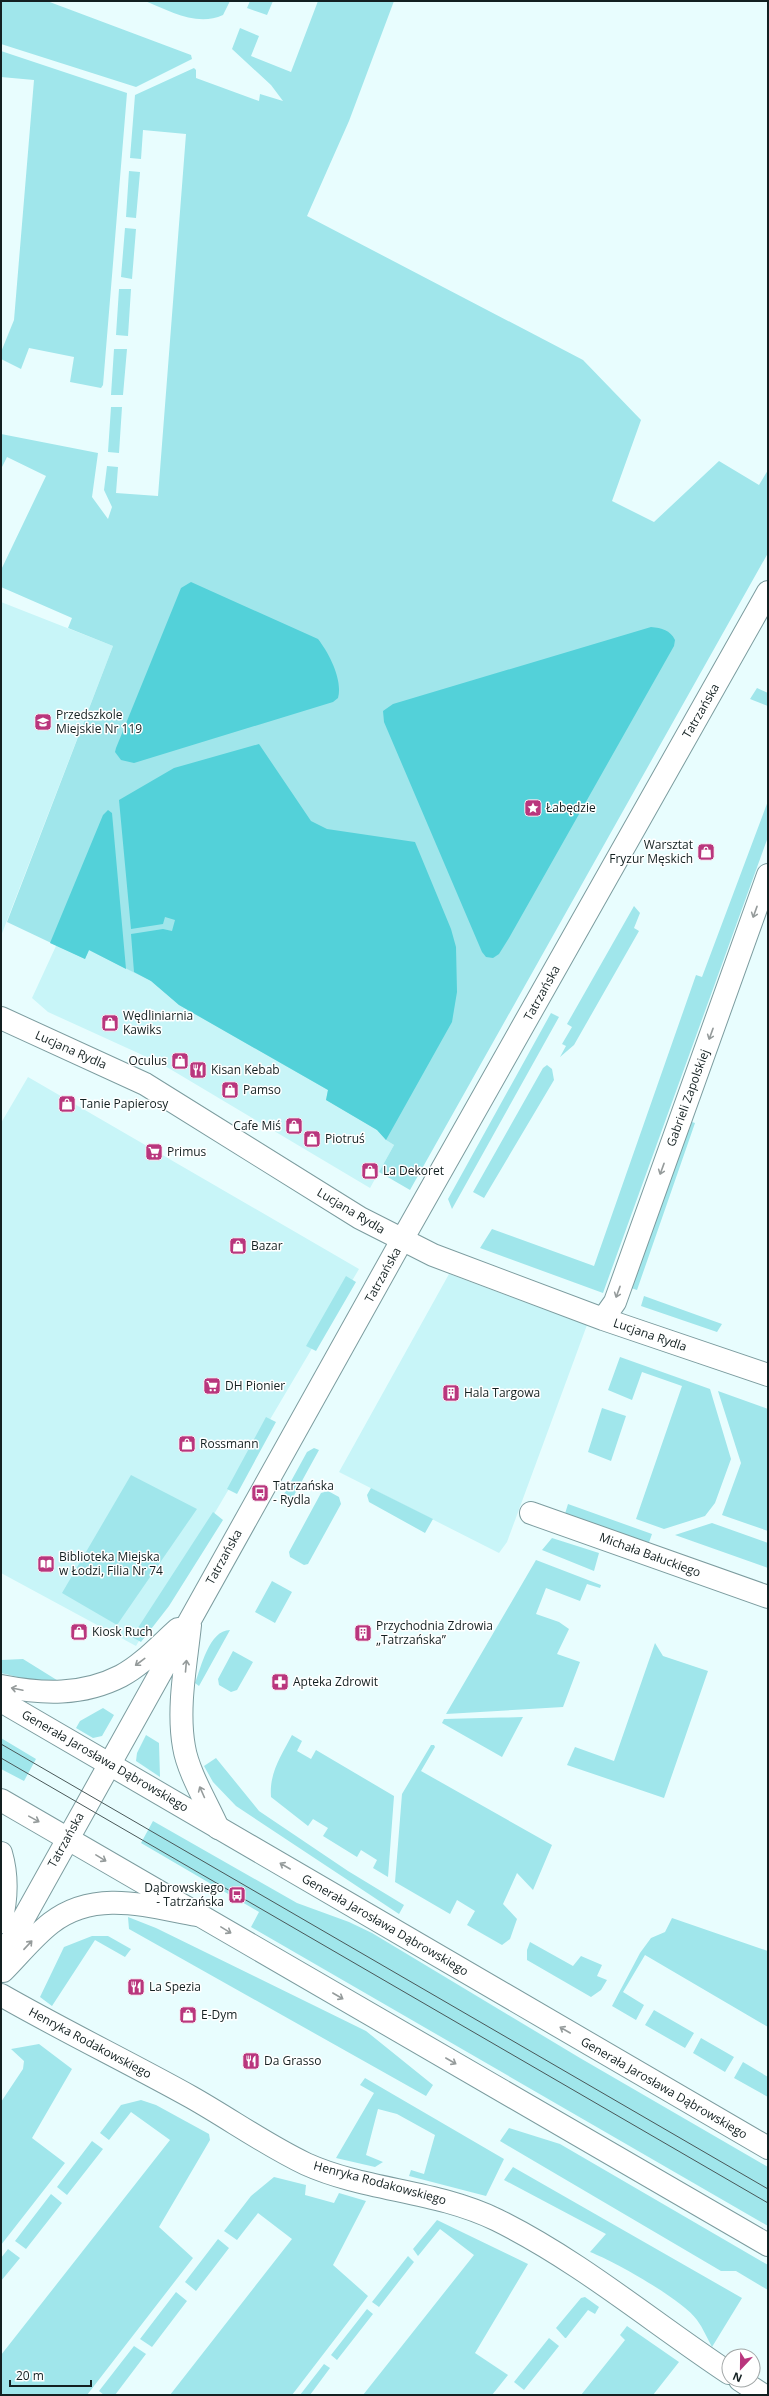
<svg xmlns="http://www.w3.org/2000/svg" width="769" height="2396" font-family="'Open Sans',sans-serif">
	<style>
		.built { fill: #c8f5f8 }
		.green { fill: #a0e6eb }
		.forest { fill: #53d1d9 }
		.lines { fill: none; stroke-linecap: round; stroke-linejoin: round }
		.minor-casing { stroke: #7c9c9f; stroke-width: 24 }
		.tertiary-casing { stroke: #7c9c9f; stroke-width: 24 }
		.secondary-casing { stroke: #7c9c9f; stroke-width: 24 }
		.minor { stroke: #fff; stroke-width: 22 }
		.tertiary { stroke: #fff; stroke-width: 22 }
		.secondary { stroke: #fff; stroke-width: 22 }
		.tram { stroke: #495859; stroke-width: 1 }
		.oneway { stroke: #959b9b }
		.labels { text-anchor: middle; stroke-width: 3; stroke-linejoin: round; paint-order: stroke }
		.street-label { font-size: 12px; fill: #132021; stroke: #fff }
		.poi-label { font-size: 12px; fill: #132021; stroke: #fff; text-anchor: start }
	</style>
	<rect width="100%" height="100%" fill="#e8fdfe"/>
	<!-- built -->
	<path class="built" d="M1 602 113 646 1 936Z
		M56 946 89 949 151 981 179 1005 329 1090 326 1100 377 1130 386 1140 394 1145 370 1188 160 1063 48 1012 32 998Z
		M28 1077 359 1269 136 1646 1 1573V1123Z
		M449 1274 587 1325 507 1542 499 1553 339 1472Z"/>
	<!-- green -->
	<path class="green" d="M1 1H47L191 55 192 59 136 87 1 44Z
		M145 1H230L223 15C197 27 170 11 145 1Z
		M250 1H273L267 15 247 8Z
		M318 1H394L349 121 307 216 583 360 641 420 612 501 654 522 719 461 759 485 768 470V553L410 1190 379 1172 394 1145 386 1140 377 1130 326 1100 328 1090 179 1005 151 981 89 950 85 959 7 922 113 646 68 628 72 618 1 587V570L46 476 7 457 1 469V434L98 453 92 497 108 519 112 507 104 490 107 466 118 467 116 493 158 496 186 134 143 130 141 159 130 158 135 95 194 68 196 70V78L259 101 260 94 283 101 271 85 232 49 240 28 259 36 251 56 291 72Z
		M1 51 127 93 103 385 101 388 70 382 74 357 29 348 21 369 1 359V352L14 320 34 80 1 77Z
		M129 171 140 172 136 218 126 217Z
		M125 228 136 229 132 279 121 277Z
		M119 289H131L128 336 116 335Z
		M114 349H127L123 395H111Z
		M111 407H122L119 453 108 452Z
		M757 688 768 693V706L750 699Z
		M768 801V837L603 1293 480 1248 492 1229 594 1266 696 975 702 977Z
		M634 906 640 913 634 928 639 931 574 1045 560 1057 566 1046 562 1044 572 1027 567 1024Z
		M551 1013 559 1017 452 1209 448 1199Z
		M547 1065 552 1069 554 1080 484 1198 473 1192 543 1068Z
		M689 1121 695 1123 637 1290 628 1287Z
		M346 1276 356 1282 316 1351 306 1346Z
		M644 1296 722 1324 717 1332 641 1306Z
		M620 1357 710 1389 731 1459 715 1503 705 1516 664 1529 636 1519 682 1386 642 1372 632 1400 608 1390Z
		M718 1391 768 1409V1531L722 1515 741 1463Z
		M602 1408 626 1416 611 1461 588 1452Z
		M266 1417 276 1422 237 1494 227 1489Z
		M314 1448 319 1450 292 1499 284 1494 307 1452Z
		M131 1475 197 1509 117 1625 62 1593Z
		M371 1488 433 1519 425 1533 369 1502 367 1495Z
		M328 1491 339 1497 341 1504 308 1564 304 1565 290 1557 289 1552 321 1493Z
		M568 1504 652 1534 647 1548 564 1517Z
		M213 1512 223 1520 169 1606 141 1642 132 1637Z
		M712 1523 768 1543V1568L675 1535Z
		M552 1538 599 1553 594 1571 542 1550Z
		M536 1560 601 1585 600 1588 587 1584 580 1601 546 1588 536 1614 559 1622 569 1629 557 1654 580 1662 563 1707 446 1714Z
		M272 1581 292 1592 275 1623 255 1612Z
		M230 1630 199 1686 195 1683C201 1668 209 1630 230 1630Z
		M655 1643 663 1656 708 1671 664 1798 567 1765 575 1747 614 1761Z
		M233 1651 253 1662 237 1690 231 1692 219 1685 218 1679Z
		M23 1659 60 1682H39L1 1673V1660Z
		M103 1708 114 1715 102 1736 93 1738 76 1728 80 1721Z
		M523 1717 502 1757 442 1723 444 1719Z
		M146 1735 159 1743 160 1777 136 1761 137 1753Z
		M292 1735 302 1741 297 1751 311 1759 316 1750 394 1796 388 1877 373 1868 377 1860 361 1850 357 1857 323 1836 328 1828 313 1819 308 1826 271 1797C269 1773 281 1756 292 1735Z
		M1 1738 36 1759 24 1781 1 1769Z
		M431 1745H434L435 1747 421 1771 552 1845 533 1890 517 1873 503 1904 517 1919 510 1939 502 1945 467 1925 475 1911 457 1900 450 1914 395 1882 402 1794Z
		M216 1758 259 1811 348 1871 404 1905 399 1914 236 1806 213 1782 204 1766Z
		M153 1821 297 1903 349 1922 372 1933 580 2058 768 2167V2226L251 1927 259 1912 141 1843Z
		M128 1917 156 1928 366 2031 433 2085 426 2096 129 1929Z
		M672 1918 768 1951V2027L645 1955 623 1992 644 2005 636 2020 612 2006 640 1953 651 1938 665 1932Z
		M92 1936H108L131 1949 125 1957 95 1940 52 2006 40 1997 64 1947Z
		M530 1942 573 1966 581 1956 602 1965 597 1976 607 1980 601 1990 591 1997 527 1960V1950Z
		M654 2010 694 2033 685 2048 645 2025Z
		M701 2038 734 2057 725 2072 693 2053Z
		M39 2044 72 2069 32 2138 65 2163 1 2245V2102L23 2069 24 2061 11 2049Z
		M743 2062 768 2077V2097L734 2078Z
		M365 2078 504 2159 486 2196 409 2176 411 2170 424 2174 435 2135 397 2114 378 2109 366 2155 383 2162 375 2167 336 2158 374 2093 360 2085Z
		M141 2100 156 2105 209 2134 210 2140 159 2227 193 2258 87 2395H1V2355L170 2140 131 2112 109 2140 100 2133 121 2105Z
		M509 2128 560 2144 768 2265V2290L736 2271H721L500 2141Z
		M92 2141 103 2149 67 2195 57 2187Z
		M513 2167 742 2298 712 2347C707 2338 703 2328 697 2320 683 2300 614 2261 590 2252L606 2234 504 2180Z
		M274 2177 306 2185 305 2195 334 2203 339 2193 366 2201 333 2265 368 2296 292 2395H170L292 2239 258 2213 237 2240 224 2231 251 2196Z
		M51 2194 62 2203 26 2249 15 2241Z
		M437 2220 528 2264 475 2353 508 2375 492 2395H363L474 2255 440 2229 418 2256 413 2249Z
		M218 2239 229 2248 196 2291 185 2282Z
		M8 2249 20 2258 1 2281V2258Z
		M408 2256 414 2262 379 2307 372 2302Z
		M176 2292 187 2301 152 2347 140 2339Z
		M585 2297 599 2307 595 2314 588 2310 566 2338H565L556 2328 581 2298Z
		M367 2309 373 2314 337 2360 331 2355Z
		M627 2326 679 2362 653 2395H581L625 2340 620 2335Z
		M549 2338 559 2346 524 2390 514 2382Z
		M134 2346 146 2354 115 2395H104L99 2391Z
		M324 2364 330 2368 310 2395H300Z"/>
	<!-- forest -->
	<path class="forest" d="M191 582 318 639C329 653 343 680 338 698L333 702 134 763 121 760 115 752 116 748 181 588Z
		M651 627C662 628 670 630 675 640L674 646 509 938 499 954 493 958 486 957 482 952 384 722 383 711 393 704Z
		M259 744 311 821 327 829 415 842 451 929 456 947 457 992 452 1022 386 1140 377 1130 326 1100 328 1090 179 1005 151 981 134 972 131 934 163 929 172 931 175 920 165 917 163 924 131 929 119 800 174 768Z
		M108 810 112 813 126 969 89 950 85 959 50 943 103 815Z"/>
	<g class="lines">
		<defs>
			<path id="minor" d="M1 1018 145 1084 360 1218 433 1255 603 1319 768 1375
				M603 1319 615 1302 768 875
				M531 1513 768 1597
				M1 1995C64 2031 128 2062 191 2097 230 2119 266 2145 306 2164 366 2191 436 2190 497 2220 580 2261 652 2322 729 2373
				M740 2380 763 2395"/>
			<path id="tertiary" d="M190 1625C186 1664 177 1708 184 1747 188 1772 207 1803 218 1828
				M1 1686C42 1694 82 1696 121 1676 142 1665 160 1645 178 1629
				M1 1853C8 1877 7 1898 1 1922
				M1 1959 402 1240 768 592
				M3 1971C19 1955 33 1937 51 1923 95 1889 147 1906 197 1915"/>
			<path id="secondary" d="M1 1701 768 2148
				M1 1800 768 2245"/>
		</defs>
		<!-- minor casing -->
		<use href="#minor" class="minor-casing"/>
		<!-- tertiary casing -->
		<use href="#tertiary" class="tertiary-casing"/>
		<!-- secondary casing -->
		<use href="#secondary" class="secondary-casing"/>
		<!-- minor -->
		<use href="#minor" class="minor"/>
		<!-- tertiary -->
		<use href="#tertiary" class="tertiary"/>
		<!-- secondary -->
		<use href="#secondary" class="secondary"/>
		<!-- tram -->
		<path class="tram" d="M1 1744 768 2189
			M1 1758 768 2203"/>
	</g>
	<!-- one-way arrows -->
	<defs><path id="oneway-shaft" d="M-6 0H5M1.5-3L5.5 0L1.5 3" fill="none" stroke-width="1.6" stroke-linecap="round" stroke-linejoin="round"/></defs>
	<g class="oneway">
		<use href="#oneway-shaft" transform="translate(755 912) rotate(110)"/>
		<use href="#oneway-shaft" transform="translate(711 1034) rotate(110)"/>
		<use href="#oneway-shaft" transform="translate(662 1169) rotate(110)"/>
		<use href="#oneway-shaft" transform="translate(618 1292) rotate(110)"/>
		<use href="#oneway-shaft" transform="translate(140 1662) rotate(143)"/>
		<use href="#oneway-shaft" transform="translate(186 1666) rotate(-85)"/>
		<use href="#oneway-shaft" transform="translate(17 1689) rotate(-168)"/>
		<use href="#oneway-shaft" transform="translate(202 1792) rotate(-114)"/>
		<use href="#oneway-shaft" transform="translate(34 1819) rotate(29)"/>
		<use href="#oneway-shaft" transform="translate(101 1858) rotate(31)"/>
		<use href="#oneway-shaft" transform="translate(285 1866) rotate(-150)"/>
		<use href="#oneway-shaft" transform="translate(226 1930) rotate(31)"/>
		<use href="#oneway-shaft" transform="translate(28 1945) rotate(-47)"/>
		<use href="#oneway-shaft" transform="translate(338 1996) rotate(30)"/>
		<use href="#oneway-shaft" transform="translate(565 2030) rotate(-150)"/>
		<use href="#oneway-shaft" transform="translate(451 2061) rotate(30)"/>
	</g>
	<!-- icons -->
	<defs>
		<symbol id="school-square" viewBox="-11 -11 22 22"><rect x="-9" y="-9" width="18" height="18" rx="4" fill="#b9367d" stroke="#fff"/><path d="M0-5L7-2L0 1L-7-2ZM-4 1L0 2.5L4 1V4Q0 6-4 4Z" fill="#fff"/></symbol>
		<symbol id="sight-square" viewBox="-11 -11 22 22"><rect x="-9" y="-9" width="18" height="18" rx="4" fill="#b9367d" stroke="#fff"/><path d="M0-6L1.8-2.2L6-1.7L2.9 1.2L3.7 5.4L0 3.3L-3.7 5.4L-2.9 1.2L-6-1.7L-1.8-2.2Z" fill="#fff"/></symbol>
		<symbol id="shop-square" viewBox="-11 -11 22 22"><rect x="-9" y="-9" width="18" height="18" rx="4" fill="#b9367d" stroke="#fff"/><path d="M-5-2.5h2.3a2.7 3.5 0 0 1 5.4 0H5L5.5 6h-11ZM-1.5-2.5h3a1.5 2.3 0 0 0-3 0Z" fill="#fff"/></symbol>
		<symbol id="restaurant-square" viewBox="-11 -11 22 22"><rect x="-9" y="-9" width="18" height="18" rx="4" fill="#b9367d" stroke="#fff"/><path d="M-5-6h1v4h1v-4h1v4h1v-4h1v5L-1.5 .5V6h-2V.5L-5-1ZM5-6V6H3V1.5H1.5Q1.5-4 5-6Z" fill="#fff"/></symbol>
		<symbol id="supermarket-square" viewBox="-11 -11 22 22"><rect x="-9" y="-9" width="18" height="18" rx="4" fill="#b9367d" stroke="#fff"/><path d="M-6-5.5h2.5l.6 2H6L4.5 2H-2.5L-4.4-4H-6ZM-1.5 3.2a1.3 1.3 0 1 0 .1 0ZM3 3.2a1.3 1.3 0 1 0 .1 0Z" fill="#fff"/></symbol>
		<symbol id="building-square" viewBox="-11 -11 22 22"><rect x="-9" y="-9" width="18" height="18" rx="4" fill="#b9367d" stroke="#fff"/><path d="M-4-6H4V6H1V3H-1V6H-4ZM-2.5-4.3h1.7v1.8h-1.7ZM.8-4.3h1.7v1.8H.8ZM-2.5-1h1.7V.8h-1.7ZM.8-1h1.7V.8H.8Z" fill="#fff"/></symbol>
		<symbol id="bus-square" viewBox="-11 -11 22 22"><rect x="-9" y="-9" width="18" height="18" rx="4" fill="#b9367d" stroke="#fff"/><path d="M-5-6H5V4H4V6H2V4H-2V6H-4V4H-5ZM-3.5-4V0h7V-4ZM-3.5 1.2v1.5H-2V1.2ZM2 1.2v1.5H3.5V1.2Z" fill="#fff"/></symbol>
		<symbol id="library-square" viewBox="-11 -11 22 22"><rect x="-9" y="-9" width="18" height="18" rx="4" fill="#b9367d" stroke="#fff"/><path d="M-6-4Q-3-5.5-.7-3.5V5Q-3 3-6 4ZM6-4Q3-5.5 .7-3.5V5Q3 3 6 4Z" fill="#fff"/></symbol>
		<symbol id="pharmacy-square" viewBox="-11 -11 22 22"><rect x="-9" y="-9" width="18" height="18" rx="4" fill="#b9367d" stroke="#fff"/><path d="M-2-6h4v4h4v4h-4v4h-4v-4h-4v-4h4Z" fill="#fff"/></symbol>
	</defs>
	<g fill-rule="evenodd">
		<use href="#school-square" x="33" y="712" width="20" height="20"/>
		<use href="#sight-square" x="523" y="798" width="20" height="20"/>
		<use href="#shop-square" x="696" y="842" width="20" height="20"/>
		<use href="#shop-square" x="100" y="1013" width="20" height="20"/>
		<use href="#shop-square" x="170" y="1051" width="20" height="20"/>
		<use href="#restaurant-square" x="188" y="1060" width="20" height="20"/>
		<use href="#shop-square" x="220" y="1080" width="20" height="20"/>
		<use href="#shop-square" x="57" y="1094" width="20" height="20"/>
		<use href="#shop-square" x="284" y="1116" width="20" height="20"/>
		<use href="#shop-square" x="302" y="1129" width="20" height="20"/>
		<use href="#supermarket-square" x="144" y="1142" width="20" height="20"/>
		<use href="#shop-square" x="360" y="1161" width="20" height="20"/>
		<use href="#shop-square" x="228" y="1236" width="20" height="20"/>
		<use href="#supermarket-square" x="202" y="1376" width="20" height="20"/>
		<use href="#building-square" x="441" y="1383" width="20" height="20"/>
		<use href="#shop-square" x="177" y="1434" width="20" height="20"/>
		<use href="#bus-square" x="250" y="1483" width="20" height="20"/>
		<use href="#library-square" x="36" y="1554" width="20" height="20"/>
		<use href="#shop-square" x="69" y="1622" width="20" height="20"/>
		<use href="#building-square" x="353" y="1623" width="20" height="20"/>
		<use href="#pharmacy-square" x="270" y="1672" width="20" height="20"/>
		<use href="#bus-square" x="227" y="1885" width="20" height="20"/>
		<use href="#restaurant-square" x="126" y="1977" width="20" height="20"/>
		<use href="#shop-square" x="178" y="2005" width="20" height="20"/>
		<use href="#restaurant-square" x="241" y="2051" width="20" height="20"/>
	</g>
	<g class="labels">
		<!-- street labels -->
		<g class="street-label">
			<text transform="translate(701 711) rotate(-60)" y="4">Tatrzańska</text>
			<text transform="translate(542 993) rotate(-61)" y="4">Tatrzańska</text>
			<text transform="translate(71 1050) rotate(24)" y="4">Lucjana Rydla</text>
			<text transform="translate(688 1098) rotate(-70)" y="4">Gabrieli Zapolskiej</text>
			<text transform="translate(351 1211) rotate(31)" y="4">Lucjana Rydla</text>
			<text transform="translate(383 1275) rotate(-61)" y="4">Tatrzańska</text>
			<text transform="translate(650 1335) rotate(19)" y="4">Lucjana Rydla</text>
			<text transform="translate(650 1555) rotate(20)" y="4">Michała Bałuckiego</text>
			<text transform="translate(224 1557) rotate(-61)" y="4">Tatrzańska</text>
			<text transform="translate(105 1761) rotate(30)" y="4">Generała Jarosława Dąbrowskiego</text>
			<text transform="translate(66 1840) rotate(-61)" y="4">Tatrzańska</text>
			<text transform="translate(385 1925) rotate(30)" y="4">Generała Jarosława Dąbrowskiego</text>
			<text transform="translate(90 2043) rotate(28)" y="4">Henryka Rodakowskiego</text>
			<text transform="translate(664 2088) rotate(30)" y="4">Generała Jarosława Dąbrowskiego</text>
			<text transform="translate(380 2183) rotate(15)" y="4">Henryka Rodakowskiego</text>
		</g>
		<!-- poi labels -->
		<g class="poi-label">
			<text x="56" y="719">Przedszkole<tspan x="56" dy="14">Miejskie Nr 119</tspan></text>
			<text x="546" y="812">Łabędzie</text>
			<text x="693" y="849" text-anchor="end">Warsztat<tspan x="693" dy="14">Fryzur Męskich</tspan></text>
			<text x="123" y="1020">Wędliniarnia<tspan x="123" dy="14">Kawiks</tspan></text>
			<text x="167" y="1065" text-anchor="end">Oculus</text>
			<text x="211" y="1074">Kisan Kebab</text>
			<text x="243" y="1094">Pamso</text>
			<text x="80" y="1108">Tanie Papierosy</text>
			<text x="281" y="1130" text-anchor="end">Cafe Miś</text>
			<text x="325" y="1143">Piotruś</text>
			<text x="167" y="1156">Primus</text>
			<text x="383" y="1175">La Dekoret</text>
			<text x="251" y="1250">Bazar</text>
			<text x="225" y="1390">DH Pionier</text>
			<text x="464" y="1397">Hala Targowa</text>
			<text x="200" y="1448">Rossmann</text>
			<text x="273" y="1490">Tatrzańska<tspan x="273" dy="14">- Rydla</tspan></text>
			<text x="59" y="1561">Biblioteka Miejska<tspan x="59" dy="14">w Łodzi, Filia Nr 74</tspan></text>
			<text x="376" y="1630">Przychodnia Zdrowia<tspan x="376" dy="14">„Tatrzańska”</tspan></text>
			<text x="92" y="1636">Kiosk Ruch</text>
			<text x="293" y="1686">Apteka Zdrowit</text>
			<text x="224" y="1892" text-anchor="end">Dąbrowskiego<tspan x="224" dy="14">- Tatrzańska</tspan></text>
			<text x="149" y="1991">La Spezia</text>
			<text x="201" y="2019">E-Dym</text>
			<text x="264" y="2065">Da Grasso</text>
		</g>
	</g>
	<!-- border -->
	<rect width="769" height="2396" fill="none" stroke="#132021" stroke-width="4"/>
	<!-- north arrow -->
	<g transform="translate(741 2368) rotate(202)"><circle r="19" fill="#ffffff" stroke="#a1a6a6"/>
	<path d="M0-3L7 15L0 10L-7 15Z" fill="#b9367d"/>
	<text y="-6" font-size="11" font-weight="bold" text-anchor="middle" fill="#132021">N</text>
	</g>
	<!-- scale -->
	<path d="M10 2380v6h81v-6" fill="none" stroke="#132021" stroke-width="2"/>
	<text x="16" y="2380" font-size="12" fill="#132021" stroke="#ffffff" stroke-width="3" paint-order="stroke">20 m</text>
</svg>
